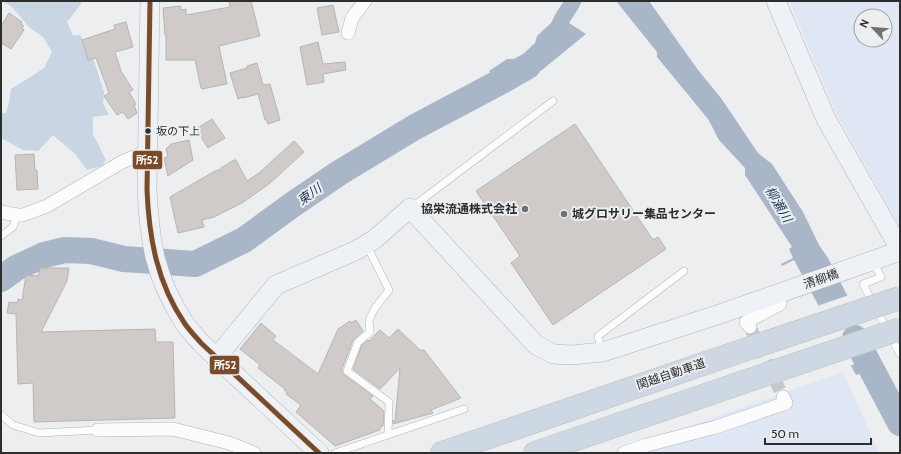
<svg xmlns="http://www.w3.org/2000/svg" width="901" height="454" font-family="Cabin,'Noto Sans JP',sans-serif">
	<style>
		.green { fill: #dee7f3; fill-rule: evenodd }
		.forest { fill: #cad5e4 }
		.water { fill: #a8b6c8 }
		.pier { fill: #edeeef }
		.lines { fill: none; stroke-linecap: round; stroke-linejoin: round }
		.river { stroke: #a8b6c8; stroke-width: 26 }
		.building { fill: #d0cac8; stroke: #b6b6b6 }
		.street-tunnel { stroke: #c6c7c8; stroke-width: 13; stroke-dasharray: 13 6; stroke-linecap: butt }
		.lane-casing { stroke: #b4b5b6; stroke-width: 8 }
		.street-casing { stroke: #b4b5b6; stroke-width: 14 }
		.secondary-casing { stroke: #b4b5b6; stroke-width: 20 }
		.highway-casing { stroke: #cacbcc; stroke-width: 24 }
		.lane { stroke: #fcfcfd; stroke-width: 7 }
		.street { stroke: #fcfcfd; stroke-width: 13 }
		.secondary { stroke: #eef1f5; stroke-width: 19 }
		.highway { stroke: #cdd8e4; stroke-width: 22 }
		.highway-bridge-casing { stroke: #cacbcc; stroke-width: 24; stroke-linecap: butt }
		.highway-bridge { stroke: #cdd8e4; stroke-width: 22 }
		.bus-1-casing { stroke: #eceef0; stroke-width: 8 }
		.bus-1 { stroke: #7a4b2a; stroke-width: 5 }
		.bus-dot { fill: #2c2d2e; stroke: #eceef0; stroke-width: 1.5 }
		.poi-dot { fill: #707172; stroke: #eceef0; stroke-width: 1.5 }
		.labels { text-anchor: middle; stroke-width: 4; stroke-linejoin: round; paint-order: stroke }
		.bus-label { font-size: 11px; fill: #2c2d2e; stroke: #eceef0; text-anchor: start }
		.poi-label { font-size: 12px; font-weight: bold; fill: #2c2d2e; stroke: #eceef0; text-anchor: end }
		.street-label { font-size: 12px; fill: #2c2d2e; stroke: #eceef0 }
		.water-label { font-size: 13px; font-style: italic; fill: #1c395d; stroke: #eceef0 }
		.line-badge { stroke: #eceef0; stroke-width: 1.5 }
		.badge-label { font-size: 11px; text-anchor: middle; font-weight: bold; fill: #fff }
	</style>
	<rect width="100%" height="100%" fill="#edeeef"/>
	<!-- green -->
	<path class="green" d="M789 1H900V227L836 113ZM861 16H885V40H861Z
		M843 372 879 453H613Z"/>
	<!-- forest -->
	<path class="forest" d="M2 1H81V4L67 22 73 35H80L91 53 96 67 104 92 103 103 109 115 93 117V134L106 160 102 166 87 170 75 154 53 135 38 151 23 150 1 138V113H6L9 102 11 89 29 78 44 68 52 52 43 37 30 28 11 6Z"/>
	<!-- water -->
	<path class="water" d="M564 1H582L578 9 569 23 586 34 542 70 521 84 502 93 489 71 507 59H514L520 57 535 43 537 36 551 23 556 13Z
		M616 1H649L698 70 721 98 758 153 772 164 803 212 819 245 828 258 883 365 856 375 794 260 782 266 781 264 793 258 789 249 792 247 745 175V168L719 140 708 119 657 57V52Z"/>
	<!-- pier -->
	<path class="pier" d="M849 295 880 356 849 366 817 306Z"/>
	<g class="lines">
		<!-- river -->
		<path class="river" d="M1 279 16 268 44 255 65 250 91 251 124 259 195 264 244 240 292 205 339 173 415 127 500 82 528 66
			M855 338 900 423"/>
	</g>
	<!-- building -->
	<path class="building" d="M229 1H251L260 36 219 46 227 84 202 89V88H201L195 60H166V35H165L163 8 181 6V10L186 9V15L230 7Z
		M333 5 339 32 322 35 317 8Z
		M9 13 22 22 21 24 24 26 22 28 24 30 11 49 1 43V26Z
		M126 22 133 47 115 52 121 71 133 90 129 92 136 104 134 105 137 113 128 119 123 112 117 115 104 96 109 93 96 58 88 60 82 40 115 29 114 25Z
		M318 42 323 64 345 62 346 70 323 74 324 82 307 85 300 47Z
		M257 63 263 85 270 84 280 120 268 124 267 120H265L258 94 243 98V97L238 99 230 73 247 68V66Z
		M212 119 225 138 208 148 196 129Z
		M575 124 653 240 658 237 666 249 553 325 511 263 520 256 476 191Z
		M189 140 193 160 168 176 164 158 168 157 166 149 171 144Z
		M294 141 304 152 269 184 242 203 214 217 202 220 204 227 178 233 170 197 215 171 222 169 221 168 234 160H236L247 181 259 173Z
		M34 154 35 170H37L38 189 17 190 15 155Z
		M40 268H69L67 281 41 332 155 329 156 342H173L175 418 34 422 33 383 18 384 16 314 7 313 9 302 17 303 18 299 22 300 26 275 38 276Z
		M356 320 363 331 353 340 342 369V372L344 375 373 396 370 399 384 411 383 426 380 427V430L335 446 296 412 301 405 286 394 287 392 284 390 285 389 258 368 260 365 240 349 261 323 276 336 273 340 318 374 338 329 350 321 351 323Z
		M398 329 420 350H424L461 398 431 410 433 413 393 424V420L395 422 400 368 380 389 353 369 362 345 368 340 369 341 380 330 389 338Z"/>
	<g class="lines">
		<!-- street-tunnel -->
		<path class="street-tunnel" d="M750 327 783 397"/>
		<defs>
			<path id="lane" d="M411 208 553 101
				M1 236 13 227 17 215
				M366 244 389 290 375 308 369 320 370 332 358 342 347 371 389 402 388 435
				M873 262 881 277 863 284 900 354
				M602 350 600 345 598 336 684 271
				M1 415 13 425 39 433 98 430
				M335 453 464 409"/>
			<path id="street" d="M348 33 352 18 365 1
				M1 212 17 215H23L47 206 122 162 148 151
				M750 327 746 322 780 304 757 310
				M98 430 173 429 229 443 254 453
				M624 453 647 445 716 427 786 403 783 397"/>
			<path id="secondary" d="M150 1 147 190C148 212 150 235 155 257 161 281 172 304 185 324 190 331 196 337 201 343L319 453
				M776 1 826 119 900 249
				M216 358 276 285 357 250 375 239 410 208 536 345 553 354 572 355 603 352 720 314 900 251"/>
			<path id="highway" d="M442 453 750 348
				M535 453 767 374"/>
		</defs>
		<!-- lane casing -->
		<use href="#lane" class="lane-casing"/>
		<!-- street casing -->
		<use href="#street" class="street-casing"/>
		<!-- secondary casing -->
		<use href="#secondary" class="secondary-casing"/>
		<!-- highway casing -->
		<use href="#highway" class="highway-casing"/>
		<!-- lane -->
		<use href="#lane" class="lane"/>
		<!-- street -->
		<use href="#street" class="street"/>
		<!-- secondary -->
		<use href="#secondary" class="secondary"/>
		<!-- highway -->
		<use href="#highway" class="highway"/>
		<defs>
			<path id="highway-bridge" d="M750 348 900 298
				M767 374 900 329"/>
		</defs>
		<!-- highway-bridge casing -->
		<use href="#highway-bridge" class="highway-bridge-casing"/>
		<!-- highway-bridge -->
		<use href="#highway-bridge" class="highway-bridge"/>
		<defs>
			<path id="bus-1" d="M150 1 147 190C149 238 157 283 185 324 190 331 196 337 201 343L319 453"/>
		</defs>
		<!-- bus-1 casing -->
		<use href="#bus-1" class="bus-1-casing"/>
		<!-- bus-1 -->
		<use href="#bus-1" class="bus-1"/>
	</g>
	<!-- markers -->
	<circle class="bus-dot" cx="148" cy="131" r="3.5"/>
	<g class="poi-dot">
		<circle cx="525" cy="209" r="4"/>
		<circle cx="564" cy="214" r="4"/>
	</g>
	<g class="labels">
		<!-- bus labels -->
		<g class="bus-label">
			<text x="156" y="135">坂の下上</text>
		</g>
		<!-- poi labels -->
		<g class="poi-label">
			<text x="517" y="213">協栄流通株式会社</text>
			<text x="572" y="218" text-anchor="start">城グロサリー集品センター</text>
		</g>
		<!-- street labels -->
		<g class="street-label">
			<text transform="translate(821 279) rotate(-19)" y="4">清柳橋</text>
			<text transform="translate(671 374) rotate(-19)" y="4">関越自動車道</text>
		</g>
		<!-- water labels -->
		<g class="water-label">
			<text transform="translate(309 194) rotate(-36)" y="5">東川</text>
			<text transform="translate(779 204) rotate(59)" y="5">柳瀬川</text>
		</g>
	</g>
	<g class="line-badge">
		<rect x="132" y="150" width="31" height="20" rx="4" fill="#7a4b2a"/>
		<rect x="209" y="355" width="31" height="20" rx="4" fill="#7a4b2a"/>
	</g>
	<g class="badge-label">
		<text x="147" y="164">所52</text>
		<text x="225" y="369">所52</text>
	</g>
	<!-- border -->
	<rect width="901" height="454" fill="none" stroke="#2c2d2e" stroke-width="4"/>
	<!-- north arrow -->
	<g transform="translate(873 28) rotate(296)"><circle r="19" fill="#eceef0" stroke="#9fa1a2"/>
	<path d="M0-3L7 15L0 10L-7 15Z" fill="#707172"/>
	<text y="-6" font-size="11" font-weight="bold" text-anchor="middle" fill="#2c2d2e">N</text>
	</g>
	<!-- scale -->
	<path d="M765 438v6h106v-6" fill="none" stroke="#2c2d2e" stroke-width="2"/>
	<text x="771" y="438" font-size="12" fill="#2c2d2e" stroke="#eceef0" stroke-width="3" paint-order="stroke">50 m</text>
</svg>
